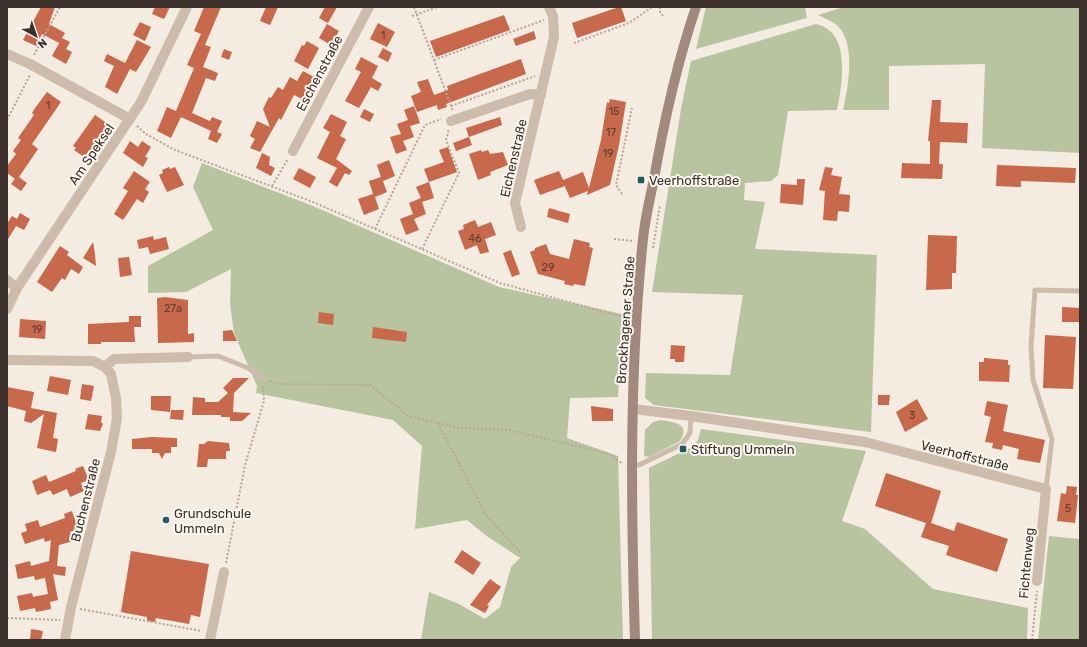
<svg xmlns="http://www.w3.org/2000/svg" width="1087" height="647" font-family="Rubik,sans-serif">
	<style>
		.green { fill: #b8c4a0 }
		.building { fill: #c8694b }
		.lines { fill: none; stroke-linecap: round; stroke-linejoin: round }
		.path { stroke: #b9a596; stroke-width: 2; stroke-dasharray: 2 2; stroke-linecap: butt }
		.service { stroke: #cdbbac; stroke-width: 5 }
		.minor { stroke: #cdbbac; stroke-width: 10 }
		.secondary { stroke: #a18a7d; stroke-width: 10 }
		.poi-dot { fill: #1f5a5e; stroke: #fbf5ee; stroke-width: 1.5 }
		.labels { text-anchor: middle; stroke-width: 4; stroke-linejoin: round; paint-order: stroke }
		.number-label { font-size: 11px; fill: #5e3e33 }
		.street-label { font-size: 13px; fill: #3b302b; stroke: #fbf5ee }
		.poi-label { font-size: 13px; fill: #3b302b; stroke: #fbf5ee; text-anchor: start }
	</style>
	<rect width="100%" height="100%" fill="#f4ebe1"/>
	<!-- green -->
	<path class="green" d="M706 7H805L807 18 696 49Z
		M844 7H1080V153L982 148 985 64 889 66V110H843C848 89 855 49 841 30 836 22 826 19 818 15Z
		M816 24C852 32 842 84 837 110L788 111 778 175 771 181 745 183 744 200 765 202 755 249 877 255 871 432 654 405 645 398 646 373 730 375 743 295 652 292 681 109 691 61Z
		M202 163 313 206 499 287 622 314 618 397 570 398 567 438 618 456 623 640H421L429 592 459 604 485 619 500 607 511 567 520 558 488 537 467 520 415 529 422 446 393 420 256 393 257 386 234 333 230 304 231 269 186 292 148 293V266L213 230 193 187Z
		M660 420C673 422 691 423 680 441L649 457 644 456 645 430 653 422Z
		M701 429 866 451 842 521 865 529 933 589 1028 608 1027 640H652L649 468 692 447 698 440Z
		M1049 536 1080 539V640H1038Z"/>
	<!-- building -->
	<path class="building" d="M41 7H55L49 24 65 33 59 43 42 34 36 46 23 40Z
		M155 7H170L164 19 152 14Z
		M204 7H221L205 45 211 47 203 67 218 73 215 81 206 78 192 113 210 121 212 117 222 121 217 132 222 134 217 143 208 139 211 131 181 117 171 138 157 131 167 107 176 111 194 68 187 65 201 34 194 31Z
		M266 7H278L270 25 260 21Z
		M325 7H337L328 23 319 18Z
		M619 7H621L626 21 577 38 572 23Z
		M504 15 510 30 436 57 430 41Z
		M140 22 151 27 145 41 133 35Z
		M378 23 395 32 387 47 370 39Z
		M327 24 339 31 331 45 319 38Z
		M534 31 536 39 516 46 513 39Z
		M62 38 70 42 66 49 72 52 66 64 52 56Z
		M137 40 151 47 136 72 130 69 117 94 105 87 114 66 104 61 107 54 125 63Z
		M307 41 319 48 308 69 294 61 302 45 304 46Z
		M383 48 392 53 388 62 378 57Z
		M224 49 232 52 229 60 221 57Z
		M361 57 378 66 372 78 382 84 378 91 371 87 359 108 345 101 361 72 355 69Z
		M521 59 526 74 446 104 447 107 438 110 437 105 417 112 411 96 421 92 417 82 428 79 434 95 448 90 447 86Z
		M303 71 314 77 304 100 294 95 281 120 279 118 260 152 250 148 255 139 250 136 257 121 270 127 263 109 269 97 271 98 278 87 283 90 290 77 297 81Z
		M47 92 61 102 32 144 38 149 19 177 27 183 21 191 11 184 15 179 7 173V166L16 154 13 151 21 140 18 138 34 115 32 113 35 108Z
		M610 99 626 102 619 145 610 185 587 195 588 191 570 198 563 182 565 186 540 195 534 180 559 171 563 180 583 172 589 188 601 140 607 102 609 103Z
		M932 100H941L940 122 968 123 967 143 940 142 939 164H943L942 179 901 178 902 163 930 164V141H928Z
		M414 106 420 123 410 126 414 137 403 141 407 150 396 154 390 137 401 134 397 124 408 120 404 110Z
		M364 109 374 114 370 122 360 117Z
		M331 114 347 122 340 136 346 139 336 159 352 171 349 175 345 173 337 187 329 182 337 168 317 158 330 132 323 128Z
		M95 115 111 126 87 159 74 150 76 148 73 146Z
		M500 117 502 125 469 137 466 128Z
		M469 137 472 145 456 151 453 143Z
		M130 141 138 147 142 141 151 147 145 157 148 158 143 167 123 153Z
		M448 147 457 172 429 182 424 169 444 162 439 150Z
		M481 150 482 152 488 150 490 154 503 152 508 165 490 172 491 175 478 180 469 154Z
		M262 153 270 157 269 165 275 168 271 176 256 168Z
		M389 160 395 176 383 181 382 179 387 192 375 197 379 209 364 215 358 199 373 194 369 181 381 177 377 165Z
		M997 165 1076 168 1075 183 1021 181V187L996 186Z
		M169 167 170 169 175 167 184 185 167 192 159 175 163 173 162 170Z
		M825 167 833 168 831 175 842 177 839 194 850 195 849 212 838 211 837 221 823 220 825 191 819 190Z
		M299 168 316 177 310 188 293 179Z
		M134 171 150 182 145 189 149 192 143 203 137 199 123 220 114 214 128 191 123 188Z
		M797 179H805L803 205 780 203 781 184 797 185Z
		M429 182 434 198 422 202 426 214 414 219 419 230 406 235 400 219 413 214 409 203 421 198 416 187Z
		M549 208 570 214 568 223 547 217Z
		M20 213 30 219 24 230 16 226 7 241V224L12 216 17 219Z
		M475 220 478 227 491 222 496 235 485 239 489 252 480 254 477 245 465 250 458 231 464 229 463 225Z
		M928 235 957 236 956 273H952V289L926 290Z
		M153 236 154 240 166 237 169 249 150 254 148 247 139 249 137 240Z
		M574 239 590 243 589 247 593 248 585 286 574 284 573 286 564 284 565 281 538 274 530 252 535 250V248L546 244 550 254 569 259Z
		M93 242 95 254 96 266 83 258Z
		M60 246 69 252 67 255 83 267 79 274 71 269 65 280 62 278 52 292 37 282Z
		M511 250 520 274 512 277 503 253Z
		M129 257 132 275 120 277 118 258Z
		M165 297 188 300V334L194 333V342L158 343 157 298Z
		M1062 307 1080 308V322H1062Z
		M319 312 334 314 333 325 318 323Z
		M129 316H141V327H134L135 342H101V344H88V324L129 322Z
		M20 319 46 321 45 339 19 337Z
		M373 327 407 332 406 342 372 338Z
		M232 330 237 341H223V331Z
		M1045 335 1076 337 1073 389 1043 388Z
		M671 345 685 346 684 362H675V359H670Z
		M984 358 1008 360V365H1010L1009 382 979 381V362H984Z
		M50 376 71 380 68 395 47 391Z
		M233 378H249L234 393 233 412 251 413 242 421H230V417H221V415H192L193 397 205 398V402H218L228 393 223 388Z
		M82 384 94 386 91 401 80 399Z
		M7 387 34 392 31 408 57 413 53 438 58 439 56 452 37 448 44 414 31 423 24 421 26 411 7 406Z
		M878 395H890L889 405H878Z
		M151 396H171L170 412 151 410Z
		M917 399 928 419 905 432 896 412Z
		M987 401 1008 405 1003 431 1045 440 1040 463 1017 459 1019 449 1003 445 1002 450 992 448 993 443 985 442 991 417 984 415Z
		M591 406 613 409V421H592Z
		M171 410H184L183 420 170 419Z
		M88 414 102 416 101 422 103 424 100 431 85 429Z
		M152 437 177 438V447H171V453H165L162 459 159 453H152V449H132V439Z
		M208 441 229 443 230 451H226V459H208L207 467H197L199 444H204Z
		M83 466 89 480 81 483 84 491 70 497 67 489 53 495 50 490 37 495 32 481 46 475 49 482 76 471 75 469Z
		M886 473 941 491 931 523 954 531 957 522 1008 539 997 572 946 555 949 546 921 537 926 523 875 506Z
		M1067 486 1077 487 1076 495H1078L1075 523 1057 521 1061 493 1066 494Z
		M72 511 78 529 70 532 73 541 59 545 57 566 66 567 65 576 53 574 58 600 50 602 51 609 36 612 35 608 20 611 17 596 32 593 33 597 48 594 45 578 35 580 34 576 18 579 15 565 30 561 31 566 49 561 51 540 45 542 44 538 25 544 21 533 27 531 25 524 38 520 40 527 65 518 64 514Z
		M462 550 481 563 473 575 454 562Z
		M131 551 209 564 200 617 191 615 189 624 156 618 155 622 147 621V617L121 612Z
		M490 579 501 587 487 605 489 606 485 613 470 605Z
		M31 629 43 631 41 640H30Z"/>
	<g class="lines">
		<!-- path -->
		<path class="path" d="M414 7 453 111
			M660 7V12L663 16
			M412 16 438 7
			M574 43 629 23 652 7
			M34 55 60 7
			M434 60 544 20
			M451 106 535 76
			M7 120 30 75
			M137 126 146 134 175 150 313 202 500 283 627 318
			M272 186 288 159
			M622 194 616 185 632 108
			M375 229 425 125 441 119
			M614 239 633 241
			M653 248 660 205
			M422 249 459 173 446 140 449 129
			M270 381 277 384 370 385 408 416 460 428 508 430 609 454 623 464
			M438 423 486 515 521 553
			M226 563 245 465 264 401 263 386
			M80 609 202 631
			M7 618 60 620
			M1032 640 1037 591"/>
		<!-- service -->
		<path class="service" d="M188 357 218 356 248 368 264 379
			M632 465H639L682 444 690 433 691 416
			M1046 489 1052 439 1033 380 1031 346 1035 290 1080 291"/>
		<!-- minor -->
		<path class="minor" d="M7 54 30 64 130 119
			M451 121 530 94 541 95
			M293 151 369 7
			M521 227 515 203 554 37 553 16 549 7
			M7 280 17 288
			M7 309 17 288 141 102 187 7
			M7 360 93 361 105 367 111 374 116 398 117 418 111 452 71 607 65 640
			M105 367 114 359 188 357
			M633 409 691 416 865 442 1046 489 1037 581
			M210 640 224 572"/>
		<!-- secondary -->
		<path class="secondary" d="M635 640C631 506 629 372 643 239 645 219 650 198 654 179 664 121 677 63 696 7"/>
	</g>
	<!-- markers -->
	<g class="poi-dot">
		<rect x="637" y="176" width="8" height="8" rx="2"/>
		<rect x="679" y="445" width="8" height="8" rx="2"/>
		<circle cx="166" cy="520" r="4"/>
	</g>
	<g class="labels">
		<!-- number labels -->
		<g class="number-label">
			<text x="383" y="39">1</text>
			<text x="48" y="109">1</text>
			<text x="614" y="115">15</text>
			<text x="611" y="136">17</text>
			<text x="608" y="157">19</text>
			<text x="475" y="242">46</text>
			<text x="548" y="271">29</text>
			<text x="173" y="312">27a</text>
			<text x="37" y="333">19</text>
			<text x="912" y="419">3</text>
			<text x="1068" y="512">5</text>
		</g>
		<!-- street labels -->
		<g class="street-label">
			<text transform="translate(319 73) rotate(-62)" y="5">Eschenstraße</text>
			<text transform="translate(91 154) rotate(-56)" y="5">Am Speksel</text>
			<text transform="translate(513 158) rotate(-77)" y="5">Eichenstraße</text>
			<text transform="translate(625 320) rotate(-86)" y="5">Brockhagener Straße</text>
			<text transform="translate(965 455) rotate(14)" y="5">Veerhoffstraße</text>
			<text transform="translate(85 500) rotate(-76)" y="5">Buchenstraße</text>
			<text transform="translate(1026 563) rotate(-85)" y="5">Fichtenweg</text>
		</g>
		<!-- poi labels -->
		<g class="poi-label">
			<text x="649" y="185">Veerhoffstraße</text>
			<text x="691" y="454">Stiftung Ummeln</text>
			<text x="174" y="518">Grundschule<tspan x="174" dy="15">Ummeln</tspan></text>
		</g>
	</g>
	<!-- border -->
	<rect width="1087" height="647" fill="none" stroke="#3b302b" stroke-width="16"/>
	<!-- north arrow -->
	<g transform="translate(36 36) rotate(140)" stroke="#fbf5ee" stroke-width="3" paint-order="stroke">
	<path d="M0-3L7 15L0 10L-7 15Z" fill="#3b302b"/>
	<text y="-6" font-size="11" font-weight="bold" text-anchor="middle" fill="#3b302b">N</text>
	</g>
</svg>
